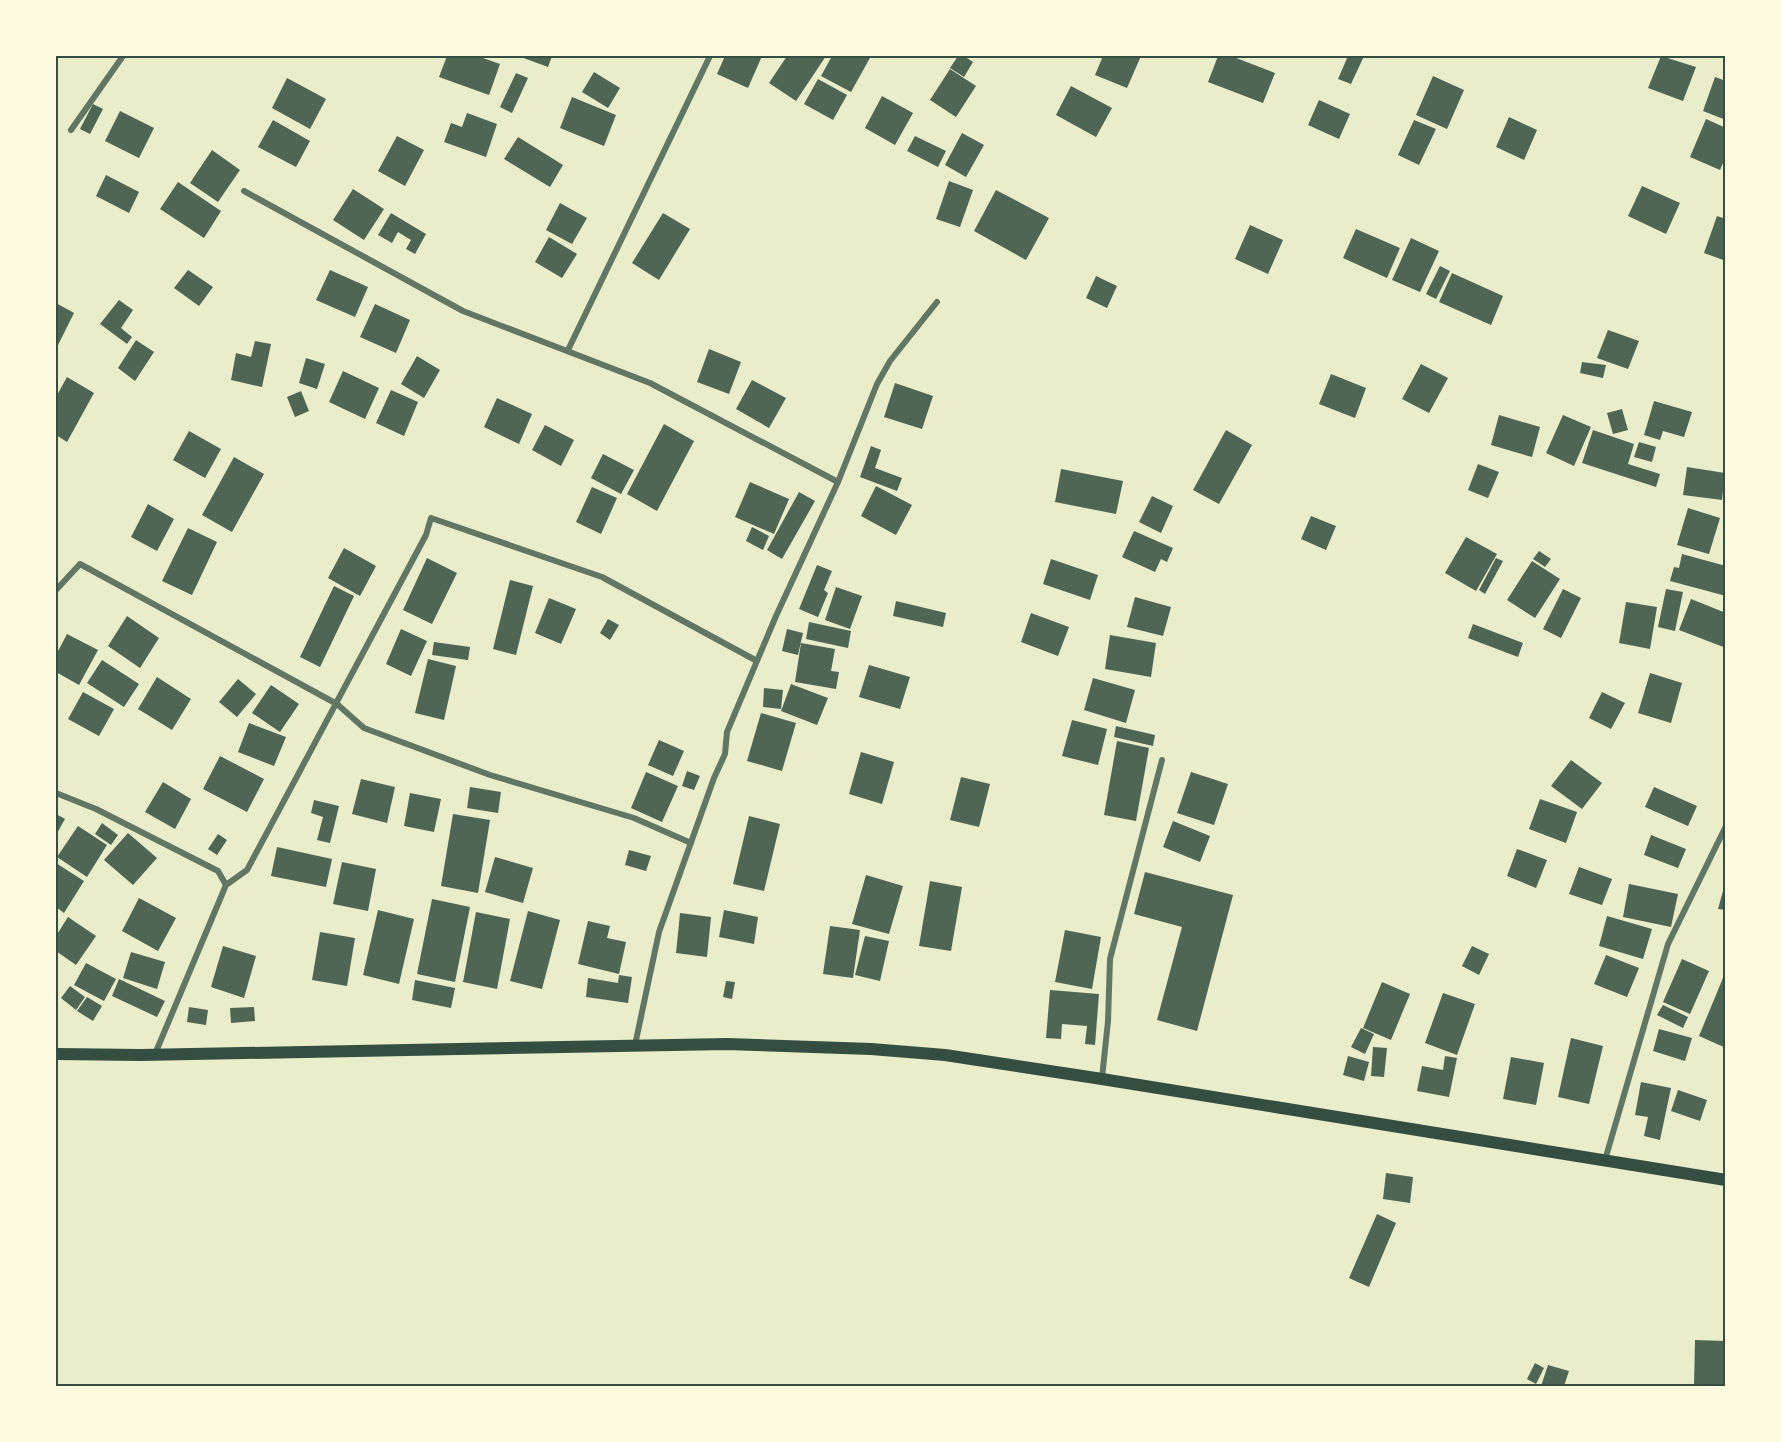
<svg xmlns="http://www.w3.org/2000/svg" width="1781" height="1442" font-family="Karla,sans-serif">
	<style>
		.building { fill: #4f6655 }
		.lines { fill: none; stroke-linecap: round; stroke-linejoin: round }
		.minor { stroke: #617663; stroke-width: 6 }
		.secondary { stroke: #344e41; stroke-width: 12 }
		.neatline { fill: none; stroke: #344e41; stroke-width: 2 }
	</style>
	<rect width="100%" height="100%" fill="#e9edc9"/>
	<!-- building -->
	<path class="building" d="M447 56H477L500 64 489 95 439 77Z
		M518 56H552L548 67Z
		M725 56H762L748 88 717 74Z
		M787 56H826L796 101 769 83Z
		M832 56H871L851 92 821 76Z
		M958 56H964L973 62 964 77 950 68Z
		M1103 56H1141L1127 88 1095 75Z
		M1218 56H1231L1275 73 1263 103 1208 82Z
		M1348 56H1364L1351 84 1338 79Z
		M1661 56 1696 67 1683 101 1648 88Z
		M950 69 976 86 956 117 930 100Z
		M594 72 620 88 608 108 582 92Z
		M516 73 528 78 512 113 500 107Z
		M1433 76 1464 90 1447 129 1416 115Z
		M1715 77 1726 81V120L1703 111Z
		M287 78 326 99 310 129 272 108Z
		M818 79 847 95 833 120 804 104Z
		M1071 86 1112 108 1096 137 1056 115Z
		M882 96 913 113 895 145 865 128Z
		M572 97 616 115 604 146 560 128Z
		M1319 100 1350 114 1339 139 1308 125Z
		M93 104 103 109 90 134 80 129Z
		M120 111 154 128 139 158 105 141Z
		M467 113 497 124 486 157 444 142 451 123 462 127Z
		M1509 117 1537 130 1524 160 1496 147Z
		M1706 119 1726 128V156L1720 170 1690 157Z
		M273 120 310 141 296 167 258 147Z
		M1414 120 1436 129 1419 165 1398 155Z
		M962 133 984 145 966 177 945 165Z
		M397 136 424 150 405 186 378 171Z
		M915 136 946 151 938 167 907 151Z
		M518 137 563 165 550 187 504 159Z
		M212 150 240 170 218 202 190 183Z
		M106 175 139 192 129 213 96 196Z
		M949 181 973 190 960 227 936 219Z
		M178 182 221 211 204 238 160 209Z
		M1642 186 1680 203 1666 234 1628 216Z
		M353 189 384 209 364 240 333 220Z
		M996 190 1049 218 1026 260 974 231Z
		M560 203 587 218 572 244 546 230Z
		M391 213 426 234 415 254 406 249 411 240 398 232 392 243 378 235Z
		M663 213 690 229 659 280 632 263Z
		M1717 216 1726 219V261L1704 253Z
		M1250 225 1283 240 1268 274 1235 259Z
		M1356 229 1400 248 1387 278 1343 258Z
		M549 237 577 254 562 278 535 262Z
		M1411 238 1439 251 1420 292 1392 280Z
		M1440 266 1450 271 1436 299 1426 294Z
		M188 270 213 287 199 306 174 288Z
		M330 270 368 287 355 317 316 300Z
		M1452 273 1503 296 1491 325 1439 302Z
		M1096 276 1117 286 1107 308 1086 298Z
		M119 300 133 310 121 328 132 337 127 344 100 324Z
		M56 303 74 313 56 349Z
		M375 304 410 320 396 353 360 337Z
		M1608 330 1639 341 1628 369 1597 358Z
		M136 340 154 352 135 381 118 368Z
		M255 341 271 344 262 387 231 380 236 353 251 357Z
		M709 349 741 362 729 394 697 382Z
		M417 356 440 370 424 398 401 384Z
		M306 358 325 364 317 389 299 383Z
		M1582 362 1606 365 1603 378 1580 373Z
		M1421 364 1448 378 1429 413 1402 399Z
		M343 371 379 388 365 419 329 402Z
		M1331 374 1366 388 1355 418 1319 404Z
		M67 377 94 393 67 442 56 435V397Z
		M752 380 786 398 769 428 736 409Z
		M895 383 933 396 922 429 884 417Z
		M391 390 418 402 404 436 376 423Z
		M301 391 309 411 295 417 287 397Z
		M497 398 532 414 519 444 484 427Z
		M1654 401 1692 412 1684 437 1663 431 1660 440 1644 435Z
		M1622 409 1628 430 1613 434 1607 413Z
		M1499 415 1540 427 1532 457 1491 445Z
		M1563 415 1591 427 1574 466 1546 453Z
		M664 424 694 441 657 511 627 494Z
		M545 425 574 440 561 466 532 450Z
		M1226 430 1252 445 1219 504 1193 490Z
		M1593 430 1634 444 1628 464 1660 474 1656 487 1582 463Z
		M189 431 221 449 205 478 173 460Z
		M1639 442 1656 447 1652 462 1634 457Z
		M871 446 881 450 875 468 902 478 897 491 860 477Z
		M603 454 634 470 621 494 591 478Z
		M234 457 264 474 232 532 202 515Z
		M1478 464 1499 472 1488 498 1468 490Z
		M1687 467 1725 473 1722 500 1683 495Z
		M1061 469 1123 481 1116 514 1055 502Z
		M750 482 789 499 774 534 735 517Z
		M876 486 912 505 896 535 861 516Z
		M592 487 617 498 601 534 576 522Z
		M799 492 815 501 782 559 767 550Z
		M1152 496 1173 506 1161 533 1139 522Z
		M148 504 174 519 157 551 131 537Z
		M1688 508 1720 518 1709 554 1677 545Z
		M1311 516 1336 526 1326 550 1301 539Z
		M752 527 769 536 763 550 746 541Z
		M188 528 217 542 192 595 162 581Z
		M1134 531 1173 548 1167 562 1161 559 1155 572 1122 557Z
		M1466 537 1497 554 1476 591 1445 573Z
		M344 548 376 566 360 596 328 578Z
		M1539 551 1551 559 1545 567 1533 559Z
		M1682 554 1726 566V596L1670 581 1674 567 1679 568Z
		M427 558 457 573 432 624 403 610Z
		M1496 558 1503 561 1485 594 1479 590Z
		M1051 559 1098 575 1090 600 1043 584Z
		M1532 561 1560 579 1535 618 1507 600Z
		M817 565 832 571 824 590 828 593 818 617 799 609Z
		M510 580 533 586 516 655 493 649Z
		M334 586 354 596 320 667 300 657Z
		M836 587 862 596 850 629 825 620Z
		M1563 589 1581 598 1561 638 1543 629Z
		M1666 589 1683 592 1675 631 1658 627Z
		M1135 597 1171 607 1163 636 1127 627Z
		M549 598 576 609 561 644 535 633Z
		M1691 599 1726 613V648L1679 630Z
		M896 601 946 613 943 627 893 616Z
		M1626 602 1657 607 1650 649 1619 643Z
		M1031 613 1069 627 1058 656 1021 642Z
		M127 616 159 638 140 668 108 646Z
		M608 619 619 625 610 640 600 633Z
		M809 622 851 631 848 648 806 639Z
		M1473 624 1523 643 1518 657 1468 638Z
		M401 629 427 641 411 676 386 664Z
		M787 629 803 633 798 655 782 651Z
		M67 634 98 650 79 685 56 672V655Z
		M1110 635 1156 643 1151 677 1105 669Z
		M434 642 470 647 468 660 432 655Z
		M801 643 835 649 831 671 839 672 836 689 795 682Z
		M428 659 456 666 444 720 415 713Z
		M102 660 139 684 124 707 87 683Z
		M869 665 910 677 900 709 859 697Z
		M1650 673 1682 683 1671 723 1638 713Z
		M157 677 191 699 172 730 138 709Z
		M1093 678 1135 690 1126 723 1084 710Z
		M238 679 256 694 237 717 219 702Z
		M791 684 828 698 817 725 781 711Z
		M271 685 299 704 280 732 252 713Z
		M764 688 783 690 781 709 763 707Z
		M83 692 114 709 99 736 68 719Z
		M1602 692 1625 703 1611 729 1589 718Z
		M761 713 796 723 782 771 747 761Z
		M1072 720 1107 729 1098 765 1062 756Z
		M249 723 286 737 274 766 238 752Z
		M1116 726 1155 735 1153 746 1114 737Z
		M659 740 684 751 673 776 648 765Z
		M1117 741 1149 748 1136 821 1104 815Z
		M861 752 894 762 882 804 849 794Z
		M220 756 264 779 247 812 203 789Z
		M1571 760 1602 783 1582 809 1551 786Z
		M687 771 700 776 694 790 682 786Z
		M646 772 678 786 662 822 631 808Z
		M1191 772 1228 784 1214 825 1177 813Z
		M961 777 990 784 979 827 950 820Z
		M361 779 395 787 387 823 352 814Z
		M163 782 191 799 175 829 145 812Z
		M470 787 501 792 498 813 467 808Z
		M1654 787 1697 806 1688 826 1645 807Z
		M410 793 441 799 434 832 404 826Z
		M1540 799 1577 812 1566 843 1529 829Z
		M314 800 339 806 330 843 317 840 323 817 311 813Z
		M56 814 65 819 56 835Z
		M453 814 490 820 478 893 441 886Z
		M749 816 780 824 764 891 733 884Z
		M1173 821 1210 836 1200 862 1163 847Z
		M102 823 118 835 111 845 95 834Z
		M78 826 107 845 87 877 57 857Z
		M128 833 157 858 133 885 104 860Z
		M218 834 227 840 217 855 208 849Z
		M1651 835 1686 849 1678 868 1644 855Z
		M277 847 332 859 326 887 271 876Z
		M1517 849 1547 860 1536 888 1507 876Z
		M629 850 651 856 646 871 625 865Z
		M495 857 533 868 523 903 485 892Z
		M342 862 376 869 368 911 333 904Z
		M56 863 84 881 64 913 56 907Z
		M1579 867 1612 879 1602 905 1569 894Z
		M1145 872 1233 895 1197 1031 1157 1020 1182 927 1134 914Z
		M866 875 903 886 889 934 852 924Z
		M1726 880V910L1718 909Z
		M930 881 962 887 951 951 919 946Z
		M1629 884 1678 894 1671 927 1623 917Z
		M139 898 176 918 158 951 122 931Z
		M432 899 470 907 455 982 417 974Z
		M378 910 414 919 399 984 363 975Z
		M724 910 758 917 754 944 719 937Z
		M528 911 560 920 542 989 510 981Z
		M476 912 510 919 497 989 463 982Z
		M680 913 711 917 707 957 676 953Z
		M1607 916 1652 929 1643 959 1599 946Z
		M68 917 96 936 76 965 56 951V936Z
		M588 921 610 926 607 938 626 942 619 974 578 964Z
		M830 926 860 930 853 978 823 974Z
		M1065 930 1101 937 1092 989 1055 982Z
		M320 932 355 938 347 986 312 980Z
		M865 936 889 941 880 981 855 975Z
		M223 946 256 956 244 998 211 987Z
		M1472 946 1489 954 1479 975 1462 966Z
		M131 952 165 962 157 989 123 978Z
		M1606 955 1639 968 1627 997 1594 984Z
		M1682 959 1709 971 1690 1014 1663 1002Z
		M86 963 116 979 104 1001 74 985Z
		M1725 973H1726V1048L1699 1036Z
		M619 975 632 977 628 1003 586 997 588 978 618 983Z
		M119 979 165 1001 157 1017 112 996Z
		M415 980 455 988 451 1008 412 1000Z
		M726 981 735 982 732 999 723 997Z
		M1382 982 1410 994 1391 1040 1363 1028Z
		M70 986 85 997 76 1010 61 998Z
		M1050 990 1099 994 1095 1045 1085 1044 1087 1026 1062 1024 1061 1039 1046 1038Z
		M1443 993 1475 1004 1457 1055 1425 1043Z
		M87 997 102 1006 93 1021 77 1011Z
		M1663 1005 1688 1017 1683 1028 1657 1015Z
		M189 1007 208 1010 206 1025 187 1022Z
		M254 1007 255 1021 231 1023 230 1008Z
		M1361 1028 1374 1034 1365 1054 1351 1047Z
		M1659 1029 1692 1038 1685 1061 1653 1051Z
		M1571 1038 1603 1046 1589 1104 1558 1097Z
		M1373 1047 1387 1048 1384 1077 1371 1076Z
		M1348 1056 1369 1062 1364 1081 1343 1075Z
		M1445 1056 1457 1058 1449 1097 1417 1091 1422 1066 1443 1070Z
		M1511 1057 1544 1063 1536 1105 1503 1099Z
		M1641 1082 1671 1088 1660 1140 1644 1136 1648 1117 1635 1115Z
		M1678 1090 1707 1100 1700 1121 1671 1111Z
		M1386 1173 1413 1177 1410 1203 1383 1199Z
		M1377 1214 1396 1223 1369 1287 1349 1278Z
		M1695 1340 1725 1341 1724 1386H1694Z
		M1535 1363 1544 1368 1536 1384 1527 1379Z
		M1548 1365 1569 1371 1564 1386H1541Z"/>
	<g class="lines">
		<!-- minor -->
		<path class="minor" d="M71 130 123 56
			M244 191 463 311 650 383 838 482
			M568 350 710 56
			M56 590 80 564 337 704 364 728 490 775 634 818 691 843
			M56 793 96 809 218 871 226 885 155 1054
			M226 885 247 870 426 535 431 518 602 577 757 661
			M635 1045 659 932 714 778 725 754 727 732 776 616 838 482 877 384 890 361 937 302
			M1102 1078 1108 1021 1110 959 1162 760
			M1605 1160 1668 944 1726 826"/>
		<!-- secondary -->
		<path class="secondary" d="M56 1054 141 1055 727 1044 871 1049 945 1055 1102 1079 1726 1180"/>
	</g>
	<!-- border -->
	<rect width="1781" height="1442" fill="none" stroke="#fefae0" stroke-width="114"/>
	<rect x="57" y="57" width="1667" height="1328" class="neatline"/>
</svg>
